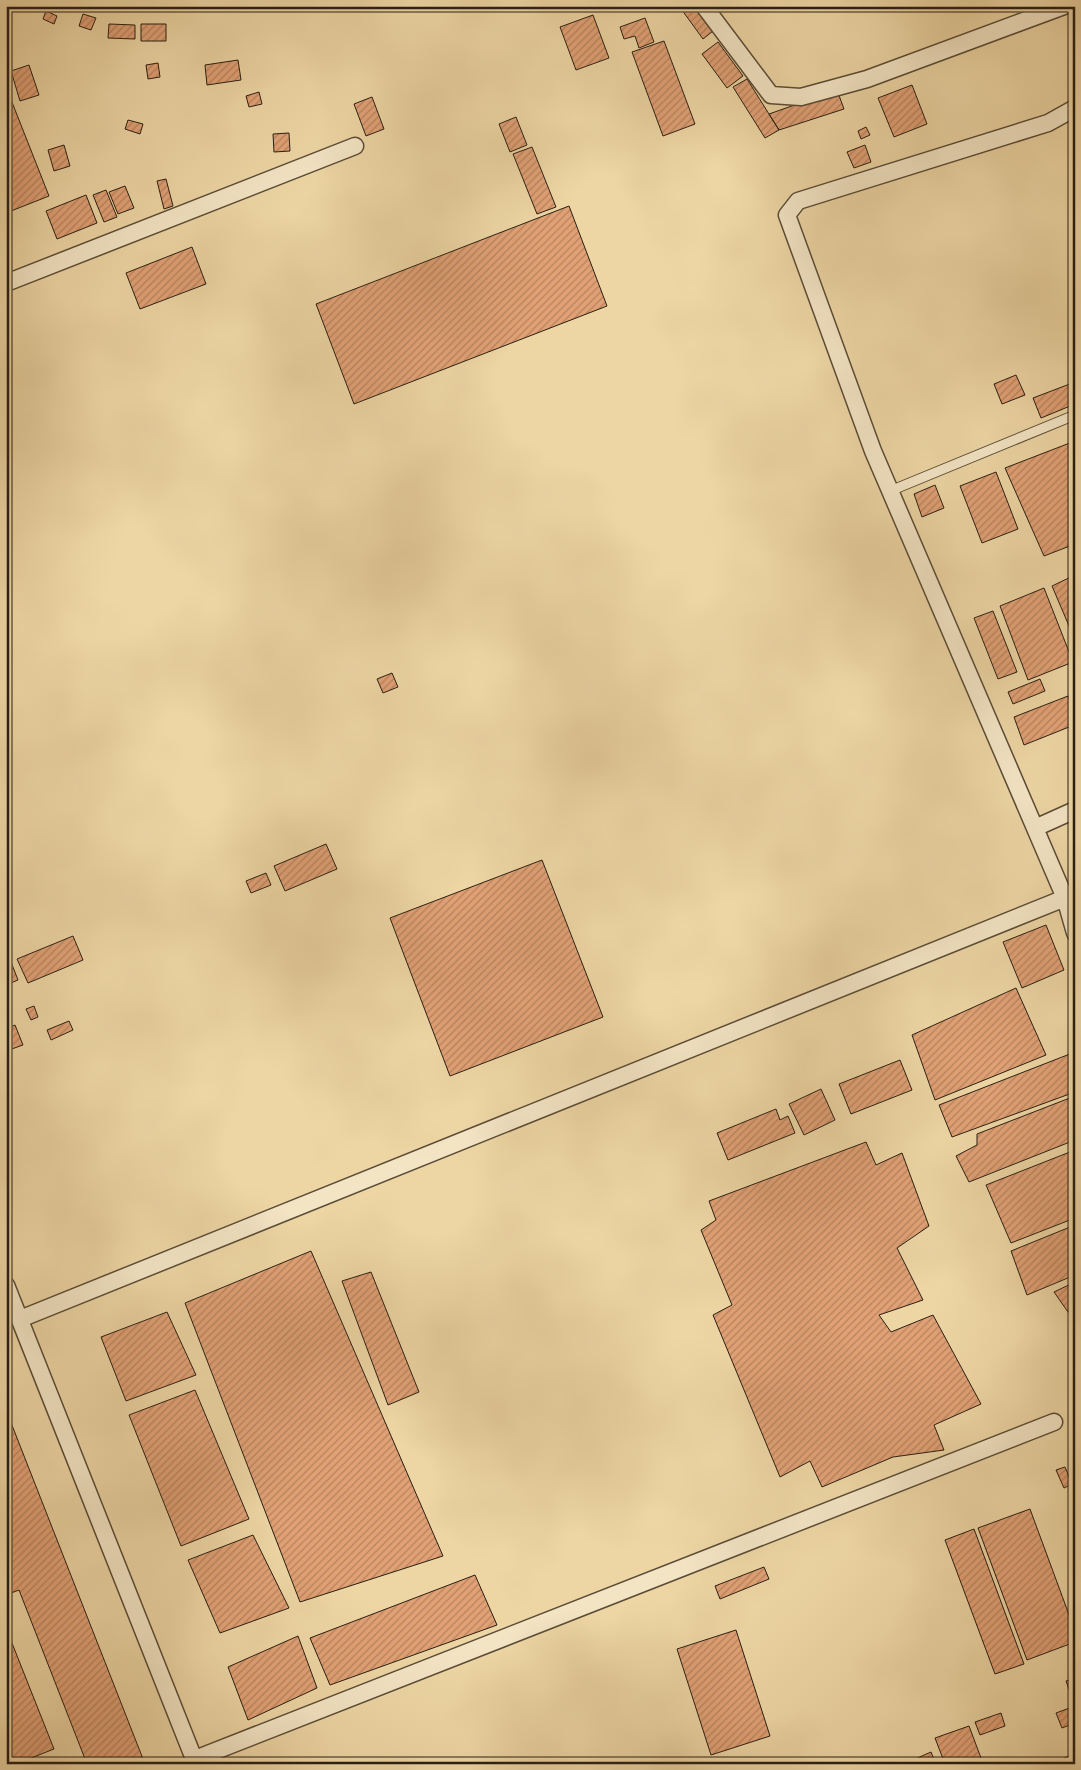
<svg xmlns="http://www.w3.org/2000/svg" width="1081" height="1770" font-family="'Gentium Book Plus',serif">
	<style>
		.building { fill: url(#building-hatch); stroke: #291f13 }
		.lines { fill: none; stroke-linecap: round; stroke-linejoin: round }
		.service-casing { stroke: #5a4c37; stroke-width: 11 }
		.minor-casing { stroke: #5a4c37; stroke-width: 19 }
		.service { stroke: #f3e4c4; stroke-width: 9 }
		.minor { stroke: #f3e4c4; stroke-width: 16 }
	</style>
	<defs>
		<pattern id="building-hatch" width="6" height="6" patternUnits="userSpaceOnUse" patternTransform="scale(1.25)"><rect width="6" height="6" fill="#e1a175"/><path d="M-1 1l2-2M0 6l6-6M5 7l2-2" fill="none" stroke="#b6835f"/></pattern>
	</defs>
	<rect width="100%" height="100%" fill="#edd5a4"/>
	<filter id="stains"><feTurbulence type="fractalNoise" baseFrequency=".004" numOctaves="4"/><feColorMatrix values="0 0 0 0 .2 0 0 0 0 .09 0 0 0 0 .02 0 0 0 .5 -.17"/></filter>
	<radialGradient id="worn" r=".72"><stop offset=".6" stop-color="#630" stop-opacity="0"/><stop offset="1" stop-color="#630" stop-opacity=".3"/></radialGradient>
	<!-- building -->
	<path class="building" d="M679 6H694L713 31 703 39Z
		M46 11 57 16 54 24 43 19Z
		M83 14 96 18 91 30 79 26Z
		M593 15 609 58 576 70 560 27Z
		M645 18 654 42 639 48 635 36 624 39 620 27Z
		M109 24 135 25V39L108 38Z
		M141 24H166V41H141Z
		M664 41 695 124 663 136 632 52Z
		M718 42 743 76 727 88 702 54Z
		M238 60 241 80 207 85 205 65Z
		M158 63 160 77 148 79 146 65Z
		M29 65 39 95 20 101 11 71Z
		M747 79 779 130 765 138 733 87Z
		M912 85 927 124 894 137 878 98Z
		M6 87 49 196 6 213Z
		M837 90 844 109 779 130 769 114Z
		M259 92 262 104 249 107 246 96Z
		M372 97 384 129 366 136 354 104Z
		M516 117 527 145 510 152 499 124Z
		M128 120 143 124 140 134 125 129Z
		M866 127 870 135 861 139 858 131Z
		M289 133 290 151 274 152 273 134Z
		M64 145 70 166 54 171 48 150Z
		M865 145 871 162 854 168 847 152Z
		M532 147 556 207 537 214 513 154Z
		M166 179 173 206 164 209 157 181Z
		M125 186 134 208 118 214 109 192Z
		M106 190 117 217 104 222 93 195Z
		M86 195 97 223 57 239 46 211Z
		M569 206 607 306 354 404 316 304Z
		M192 247 206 284 140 309 126 273Z
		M1016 375 1025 395 1002 404 994 384Z
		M1075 382V404L1041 418 1033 398Z
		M1075 441V544L1044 556 1005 468Z
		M996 472 1018 529 982 543 960 486Z
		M935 485 944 508 922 517 914 494Z
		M1075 575V640L1052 586Z
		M1044 588 1073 662 1028 680 1000 606Z
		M993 611 1017 672 998 679 974 618Z
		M392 673 398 687 383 693 377 679Z
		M1040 679 1045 691 1013 704 1008 692Z
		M1068 696 1072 705 1075 704V742L1069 727 1024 745 1014 717Z
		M326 844 337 869 285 891 274 866Z
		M542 860 603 1017 450 1076 390 918Z
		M266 873 271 885 251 893 246 881Z
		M1046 925 1064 970 1022 988 1003 942Z
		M73 936 83 960 28 983 17 959Z
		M11 962 18 980 6 985V964Z
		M1016 988 1046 1055 935 1100 912 1035Z
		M34 1006 38 1017 31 1020 26 1009Z
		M69 1021 73 1030 51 1040 47 1030Z
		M15 1025 23 1045 6 1051V1029Z
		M1075 1052V1092L952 1137 939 1105Z
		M900 1060 912 1090 851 1114 839 1084Z
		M821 1089 835 1120 804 1135 789 1104Z
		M1075 1096V1140L969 1182 956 1156 977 1145V1134Z
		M776 1109 780 1120 788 1116 795 1133 728 1160 717 1133Z
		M866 1142 876 1165 902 1153 929 1226 897 1248 923 1300 879 1315 891 1332 933 1315 981 1404 934 1425 944 1450 893 1457 822 1487 810 1461 780 1477 713 1315 732 1305 701 1230 716 1220 709 1201Z
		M1075 1150V1218L1011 1243 986 1185Z
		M1075 1225V1275L1027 1295 1011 1251Z
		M311 1251 443 1556 300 1602 185 1303Z
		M371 1272 419 1392 388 1405 342 1281Z
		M1075 1282V1312H1068L1054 1292Z
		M167 1312 196 1375 126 1401 101 1337Z
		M195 1390 249 1519 181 1546 129 1415Z
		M6 1410 145 1764H87L19 1590 6 1595Z
		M1065 1467 1072 1484 1064 1488 1056 1470Z
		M1030 1509 1075 1631V1642L1027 1660 978 1528Z
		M974 1529 1024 1664 995 1674 945 1540Z
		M253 1535 289 1608 220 1633 188 1560Z
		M764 1567 769 1579 720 1599 715 1586Z
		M475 1575 497 1625 330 1685 310 1638Z
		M6 1628 54 1749 16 1764H6Z
		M736 1630 770 1736 711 1755 677 1649Z
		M298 1636 317 1688 248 1720 228 1667Z
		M1075 1678V1703H1074L1066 1681Z
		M1075 1706V1723L1062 1728 1056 1713Z
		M1001 1713 1005 1726 980 1735 975 1722Z
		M969 1726 981 1758 965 1764H945L935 1738Z
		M931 1752 936 1764H914L913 1760Z
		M1075 1754V1764H1048Z"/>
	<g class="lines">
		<defs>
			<path id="service" d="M890 491 1075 415"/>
			<path id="minor" d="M704 6 771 95 801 97 867 79 1064 6
				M1075 108 1048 123 798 201 787 215 873 451 1065 898 1075 933
				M6 283 355 146
				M1035 828 1075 810
				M6 1285 196 1764
				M20 1319 1065 898
				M195 1759 1054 1422"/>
		</defs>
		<!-- service casing -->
		<use href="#service" class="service-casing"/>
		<!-- minor casing -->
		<use href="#minor" class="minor-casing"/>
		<!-- service -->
		<use href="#service" class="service"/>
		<!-- minor -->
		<use href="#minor" class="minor"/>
	</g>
	<!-- margin -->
	<rect width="1081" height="1770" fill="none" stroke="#edd5a4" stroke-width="25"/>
	<rect x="8" y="8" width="1066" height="1755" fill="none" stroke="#291f13" stroke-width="2.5"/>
	<rect x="12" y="12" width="1056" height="1745" fill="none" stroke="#291f13"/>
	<rect width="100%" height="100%" filter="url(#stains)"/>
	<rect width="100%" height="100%" fill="url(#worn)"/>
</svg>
